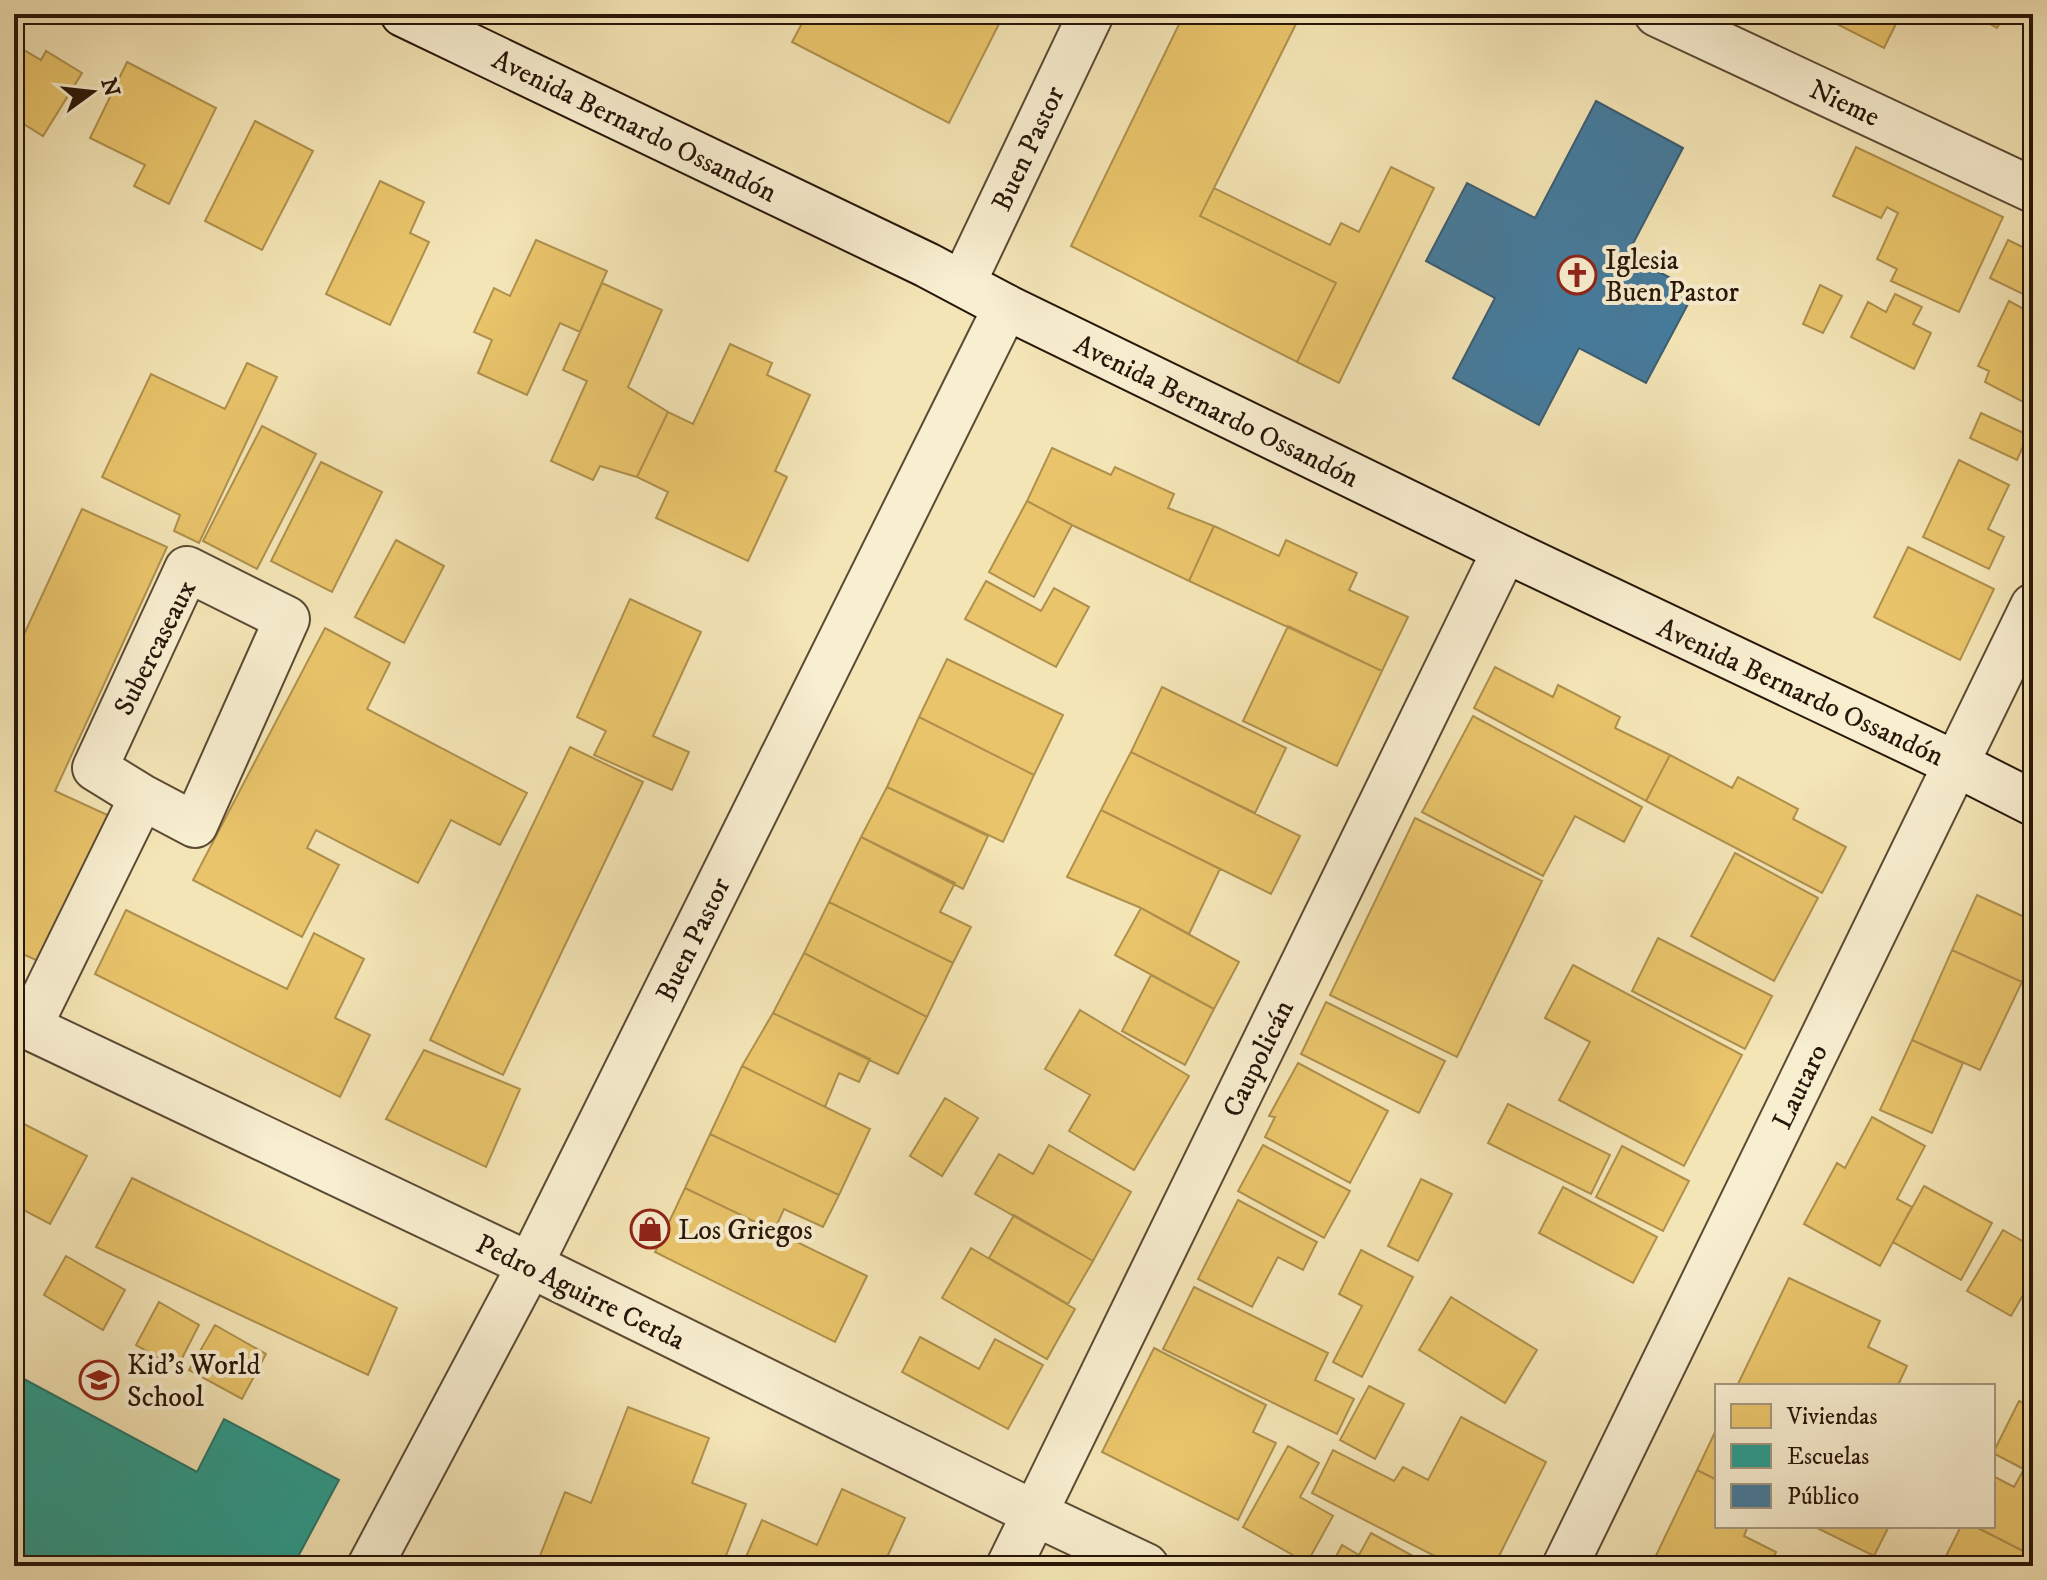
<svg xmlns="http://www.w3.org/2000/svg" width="2047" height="1580" font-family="'IM FELL DW Pica',serif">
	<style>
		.homes { fill: #e9c46a; stroke: #af904d; stroke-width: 2 }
		.schools { fill: #2a9d8f; stroke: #297467; stroke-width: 2 }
		.public { fill: #457b9d; stroke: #3c5d71; stroke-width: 2 }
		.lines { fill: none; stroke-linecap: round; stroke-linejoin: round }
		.minor-casing { stroke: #5b4a34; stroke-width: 48 }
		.tertiary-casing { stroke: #5b4a34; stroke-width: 48 }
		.secondary-casing { stroke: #281609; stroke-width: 48 }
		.minor { stroke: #f8eed0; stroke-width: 44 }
		.tertiary { stroke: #f8eed0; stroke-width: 44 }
		.secondary { stroke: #f8eed0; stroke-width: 44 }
		.labels { text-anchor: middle; stroke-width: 8; stroke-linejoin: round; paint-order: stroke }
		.street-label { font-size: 28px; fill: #281609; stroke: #f8eed0 }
		.poi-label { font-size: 28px; fill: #281609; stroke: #f8eed0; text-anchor: start }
	</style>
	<rect width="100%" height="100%" fill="#f4e5b6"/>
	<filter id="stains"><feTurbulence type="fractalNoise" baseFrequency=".0025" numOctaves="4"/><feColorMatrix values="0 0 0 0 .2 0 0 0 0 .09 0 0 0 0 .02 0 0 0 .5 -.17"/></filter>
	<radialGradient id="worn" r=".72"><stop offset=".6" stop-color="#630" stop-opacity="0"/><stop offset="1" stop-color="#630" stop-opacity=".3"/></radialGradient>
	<!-- homes -->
	<path class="homes" d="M807 14H1004L949 123 792 42Z
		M1184 14H1301L1200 216 1336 283 1297 362 1071 246Z
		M1837 14H1901L1884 48 1833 22Z
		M1972 14H2005L1997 28Z
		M14 44 41 60 46 51 82 73 43 136 14 118Z
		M127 62 216 108 169 204 134 186 145 165 90 138Z
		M255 121 313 151 262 250 205 221Z
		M1856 147 2003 217 1959 312 1891 281 1897 269 1877 259 1898 213 1887 207 1881 218 1833 196Z
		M1391 167 1434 188 1339 383 1297 362 1336 283 1200 216 1214 188 1330 245 1341 223 1359 232Z
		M380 181 424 202 410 233 429 242 390 325 326 294Z
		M536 240 607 271 580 332 560 323 527 395 478 373 492 340 474 332 494 288 510 296Z
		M2008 240 2033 252V299L1990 278Z
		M602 283 662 310 628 387 668 412 637 477 600 466 593 480 551 461 587 381 563 370Z
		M1820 285 1842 296 1823 333 1803 324Z
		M1895 294 1922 307 1913 324 1931 333 1914 369 1851 337 1868 302 1886 312Z
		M2009 301 2029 312 2033 305V397L2029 405 1985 382 1989 371 1978 366Z
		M730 344 772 363 767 375 810 395 775 471 787 477 748 561 656 518 668 492 637 477 668 412 693 424Z
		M247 363 277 377 199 543 174 531 180 515 102 477 151 374 225 409Z
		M1981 413 2028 435 2017 460 1970 438Z
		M262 426 316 454 257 569 203 541Z
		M1052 448 1111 475 1115 467 1174 494 1168 508 1214 526 1189 581 1072 525 1027 501Z
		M1959 460 2009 485 1988 529 2004 537 1989 569 1923 537Z
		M321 462 382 492 332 592 271 561Z
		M1027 501 1072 525 1034 597 989 572Z
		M82 509 167 547 55 791 114 818 47 965 14 950V656Z
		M1214 526 1279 556 1286 540 1357 573 1349 590 1408 617 1382 671 1189 581Z
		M396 540 444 566 404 643 355 617Z
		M1908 547 1994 589 1960 660 1874 617Z
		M986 581 1041 611 1054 588 1089 607 1056 667 965 619Z
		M630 599 701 632 653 736 689 752 672 790 594 755 606 731 577 717Z
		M1288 626 1382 671 1337 766 1243 721Z
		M325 628 390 663 367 709 527 793 500 845 451 820 418 883 316 830 307 848 339 865 302 937 193 880Z
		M947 659 1063 715 1034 775 919 717Z
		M1495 667 1553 697 1558 685 1620 717 1615 728 1670 755 1646 801 1474 708Z
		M1162 687 1286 748 1255 813 1131 752Z
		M1473 716 1642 807 1624 842 1575 816 1543 876 1422 812Z
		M919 717 1034 775 1003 842 887 787Z
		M570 747 643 782 503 1075 430 1040Z
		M1131 752 1300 836 1271 894 1101 810Z
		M1670 755 1732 788 1738 777 1798 809 1793 819 1846 847 1822 893 1646 801Z
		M887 787 988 836 963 889 861 837Z
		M1101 810 1220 869 1189 934 1141 908 1067 877Z
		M1415 818 1542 881 1457 1057 1330 995Z
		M861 837 955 883 940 912 971 927 953 963 829 902Z
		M1735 853 1818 898 1774 981 1691 936Z
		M1977 895 2033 921V958L2022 982 1952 950Z
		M829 902 953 963 927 1017 804 953Z
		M1141 908 1239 962 1214 1009 1115 955Z
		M126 910 287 989 314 933 364 959 335 1018 370 1035 340 1097 95 974Z
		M1658 938 1772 996 1745 1049 1632 991Z
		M1952 950 2022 982 1980 1070 1912 1040Z
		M804 953 927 1017 898 1074 773 1013Z
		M1573 965 1742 1055 1684 1166 1559 1100 1590 1042 1545 1018Z
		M1151 975 1214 1009 1185 1065 1122 1031Z
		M1326 1002 1445 1061 1419 1113 1301 1054Z
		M1080 1010 1189 1076 1134 1170 1069 1131 1090 1095 1045 1069Z
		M773 1013 870 1059 859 1082 839 1073 825 1107 742 1066Z
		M1912 1040 1963 1063 1932 1133 1880 1110Z
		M424 1050 520 1089 486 1167 386 1119Z
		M1298 1063 1388 1111 1350 1183 1265 1137 1275 1117 1269 1116Z
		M742 1066 870 1129 839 1195 710 1134Z
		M945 1098 978 1118 942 1176 910 1156Z
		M1508 1104 1610 1155 1591 1194 1488 1143Z
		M1872 1117 1925 1146 1897 1199 1912 1207 1880 1266 1804 1224 1837 1163 1845 1168Z
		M14 1119 87 1156 50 1224 14 1205Z
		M710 1134 839 1195 823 1227 784 1209 774 1231 685 1188Z
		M1049 1145 1131 1192 1093 1261 975 1194 999 1154 1033 1174Z
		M1263 1145 1350 1191 1324 1238 1238 1191Z
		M1622 1146 1689 1181 1663 1231 1596 1197Z
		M132 1178 397 1308 368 1375 96 1247Z
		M1421 1179 1452 1194 1418 1261 1388 1246Z
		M1924 1186 1992 1223 1961 1280 1893 1242Z
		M1563 1187 1657 1237 1633 1283 1539 1233Z
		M685 1188 867 1276 835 1342 655 1252Z
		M1238 1200 1317 1242 1303 1270 1278 1257 1252 1307 1198 1279Z
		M1014 1215 1093 1261 1068 1304 989 1258Z
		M2003 1230 2033 1247V1278L2011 1316 1967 1291Z
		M971 1248 1075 1309 1047 1359 942 1298Z
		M1361 1250 1413 1277 1362 1377 1333 1362 1362 1306 1339 1294Z
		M66 1256 125 1290 103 1330 44 1295Z
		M1789 1278 1880 1321 1868 1347 1907 1366 1898 1385 1900 1386H1737Z
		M1194 1287 1328 1353 1315 1380 1354 1399 1337 1434 1163 1349Z
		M1451 1297 1537 1350 1505 1403 1419 1350Z
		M159 1302 199 1325 177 1368 136 1345Z
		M215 1325 266 1354 242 1399 189 1370Z
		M920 1337 979 1369 995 1339 1043 1365 1008 1429 902 1372Z
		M1154 1348 1266 1405 1253 1432 1276 1443 1238 1520 1102 1452Z
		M1369 1386 1404 1404 1375 1459 1340 1440Z
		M2019 1401 2033 1408V1474L1993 1453Z
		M628 1407 709 1438 692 1483 746 1504 722 1566H536L565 1492 591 1503Z
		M1461 1417 1546 1462 1494 1566H1454L1312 1493 1333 1450 1394 1481 1403 1467 1428 1480Z
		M1717 1428V1480L1697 1470Z
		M1288 1446 1319 1463 1300 1497 1333 1516 1307 1563 1243 1527Z
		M2024 1469 2033 1474V1556L1974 1526H1993V1476L2014 1487Z
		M1697 1470 1717 1480V1526H1748L1744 1536 1776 1552 1770 1566H1651Z
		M842 1489 905 1518 883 1566H742L762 1520 817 1545Z
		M1813 1526H1889L1874 1556Z
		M1961 1526H1974L2033 1556V1566H1941Z
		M1371 1533 1431 1566H1331L1342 1545 1359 1555Z"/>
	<!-- schools -->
	<path class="schools" d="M22 1378 197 1472 224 1419 339 1480 293 1566H14V1394Z"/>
	<!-- public -->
	<path class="public" d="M1596 101 1683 148 1627 255 1695 291 1646 383 1579 348 1539 425 1453 378 1495 298 1426 261 1467 183 1535 218Z"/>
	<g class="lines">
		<defs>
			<path id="minor" d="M1657 14 2033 190
				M963 283 1091 14
				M187 569 287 619 195 825 142 797 95 768Z
				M29 1027 142 797
				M370 1566 530 1265 1006 307
				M1009 1566 1505 550
				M1565 1566 2033 606"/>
			<path id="tertiary" d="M14 1020 530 1265 1034 1513 1146 1566"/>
			<path id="secondary" d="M403 14 927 265 1006 307 1505 550 1956 764 2033 803"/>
		</defs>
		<!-- minor casing -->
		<use href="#minor" class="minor-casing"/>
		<!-- tertiary casing -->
		<use href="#tertiary" class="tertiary-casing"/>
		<!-- secondary casing -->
		<use href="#secondary" class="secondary-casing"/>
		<!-- minor -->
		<use href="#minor" class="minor"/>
		<!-- tertiary -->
		<use href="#tertiary" class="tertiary"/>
		<!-- secondary -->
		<use href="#secondary" class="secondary"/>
	</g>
	<!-- icons -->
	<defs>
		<symbol id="church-ring" viewBox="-11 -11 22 22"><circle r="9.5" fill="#f8eed0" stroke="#8f2418" stroke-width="1.5"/><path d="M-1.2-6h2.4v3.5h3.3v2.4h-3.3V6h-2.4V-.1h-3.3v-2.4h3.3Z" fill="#8f2418"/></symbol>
		<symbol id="shop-ring" viewBox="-11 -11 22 22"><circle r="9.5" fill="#f8eed0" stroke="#8f2418" stroke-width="1.5"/><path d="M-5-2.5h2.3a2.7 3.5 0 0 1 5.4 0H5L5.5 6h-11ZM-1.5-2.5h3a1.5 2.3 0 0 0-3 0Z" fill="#8f2418"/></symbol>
		<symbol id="school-ring" viewBox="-11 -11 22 22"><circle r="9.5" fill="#f8eed0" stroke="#8f2418" stroke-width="1.5"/><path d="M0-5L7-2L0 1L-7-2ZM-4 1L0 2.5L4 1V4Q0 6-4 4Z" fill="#8f2418"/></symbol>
	</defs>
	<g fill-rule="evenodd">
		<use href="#church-ring" x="1555" y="253" width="44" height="44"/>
		<use href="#shop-ring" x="628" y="1207" width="44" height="44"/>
		<use href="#school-ring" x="77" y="1358" width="44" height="44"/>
	</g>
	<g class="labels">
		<!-- street labels -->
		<g class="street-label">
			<text transform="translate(1845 102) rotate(25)" y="10">Nieme</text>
			<text transform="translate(635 125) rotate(26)" y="10">Avenida Bernardo Ossandón</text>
			<text transform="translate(1027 148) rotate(-65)" y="10">Buen Pastor</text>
			<text transform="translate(1217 410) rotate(26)" y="10">Avenida Bernardo Ossandón</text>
			<text transform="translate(154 647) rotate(-63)" y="10">Subercaseaux</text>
			<text transform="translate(1801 691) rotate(25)" y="10">Avenida Bernardo Ossandón</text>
			<text transform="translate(692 939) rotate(-64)" y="10">Buen Pastor</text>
			<text transform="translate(1257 1058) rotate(-64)" y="10">Caupolicán</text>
			<text transform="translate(1799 1086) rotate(-64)" y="10">Lautaro</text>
			<text transform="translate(581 1291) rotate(26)" y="10">Pedro Aguirre Cerda</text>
		</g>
		<!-- poi labels -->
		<g class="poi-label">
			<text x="1605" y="269">Iglesia<tspan x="1605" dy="32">Buen Pastor</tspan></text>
			<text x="678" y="1239">Los Griegos</text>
			<text x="127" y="1374">Kid's World<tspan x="127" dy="32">School</tspan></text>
		</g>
	</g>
	<!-- margin -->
	<rect width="2047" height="1580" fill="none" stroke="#f4e5b6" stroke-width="48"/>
	<rect x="16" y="16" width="2015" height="1548" fill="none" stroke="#281609" stroke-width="4"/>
	<rect x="24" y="24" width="1999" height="1532" fill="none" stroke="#281609" stroke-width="2"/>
	<!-- legend -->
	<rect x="1715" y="1384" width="280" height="144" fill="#f8eed0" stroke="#a59880" stroke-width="2"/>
	<rect x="1731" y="1404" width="40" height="24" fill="#e9c46a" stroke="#a59880" stroke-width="2"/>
	<text x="1787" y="1424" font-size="24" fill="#281609">Viviendas</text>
	<rect x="1731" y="1444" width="40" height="24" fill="#2a9d8f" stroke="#a59880" stroke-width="2"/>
	<text x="1787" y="1464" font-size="24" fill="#281609">Escuelas</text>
	<rect x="1731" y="1484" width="40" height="24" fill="#457b9d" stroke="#a59880" stroke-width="2"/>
	<text x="1787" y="1504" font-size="24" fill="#281609">Público</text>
	<!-- north arrow -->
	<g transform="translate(92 92) rotate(75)" stroke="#f8eed0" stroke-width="6" paint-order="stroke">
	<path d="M0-6L14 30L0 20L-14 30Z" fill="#281609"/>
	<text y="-12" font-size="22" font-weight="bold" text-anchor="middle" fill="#281609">N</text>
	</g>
	<rect width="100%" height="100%" filter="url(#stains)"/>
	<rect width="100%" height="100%" fill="url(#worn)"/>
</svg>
